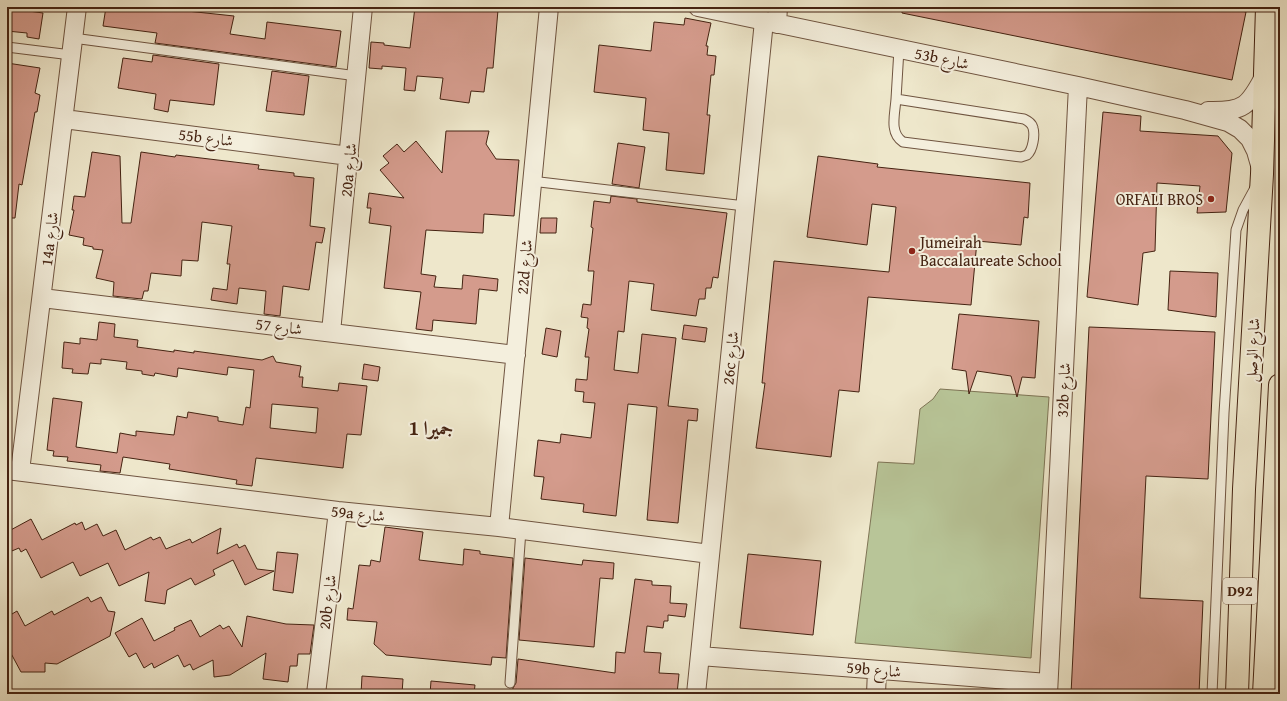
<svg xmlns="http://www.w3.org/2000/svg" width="1287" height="701" font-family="'Gentium Book Plus',Amiri,serif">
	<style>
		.green { fill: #b8c598; stroke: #7e7455 }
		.building { fill: #d49b8c; stroke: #452312; fill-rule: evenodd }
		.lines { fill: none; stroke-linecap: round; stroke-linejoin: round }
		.lane-casing { stroke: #6f5440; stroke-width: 11 }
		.street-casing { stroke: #6f5440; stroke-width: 20 }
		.primary-casing { stroke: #452312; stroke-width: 24 }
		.lane { stroke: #f4efdd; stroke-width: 9 }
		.street { stroke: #f4efdd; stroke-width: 18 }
		.primary { stroke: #eee7cb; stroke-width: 22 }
		.poi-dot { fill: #8f2418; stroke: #f4efdd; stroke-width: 1.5 }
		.labels { text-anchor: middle; stroke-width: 4; stroke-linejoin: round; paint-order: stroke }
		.shield { fill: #f4efdd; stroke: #7a604f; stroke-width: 1 }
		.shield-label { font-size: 15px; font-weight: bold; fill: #452312 }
		.street-label { font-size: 16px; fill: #452312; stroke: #f4efdd }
		.poi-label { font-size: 16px; fill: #452312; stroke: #f4efdd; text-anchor: end }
		.district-label { font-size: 20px; font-weight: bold; fill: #452312; stroke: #f4efdd }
	</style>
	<rect width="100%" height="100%" fill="#eee7cb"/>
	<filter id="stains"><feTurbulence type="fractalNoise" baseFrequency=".005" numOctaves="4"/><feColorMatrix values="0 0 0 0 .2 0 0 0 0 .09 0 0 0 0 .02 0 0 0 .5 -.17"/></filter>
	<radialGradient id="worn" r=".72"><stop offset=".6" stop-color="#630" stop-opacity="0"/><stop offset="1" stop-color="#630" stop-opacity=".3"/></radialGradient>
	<!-- green -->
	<path class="green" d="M940 389 1049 397 1031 658 855 643 878 462 914 464 920 409 933 399Z"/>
	<!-- building -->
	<path class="building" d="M106 7H169L168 9 234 16 230 34 265 39 267 22 341 31 336 67 155 43 157 33 103 26Z
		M415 7H492V10H498L493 68H487L484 92 471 91 469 103 440 99 443 78 417 76 415 91 404 90 406 68 382 66V69L369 68 371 42 384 43V45L410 48Z
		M902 7H1221L1246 12 1232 80 902 13Z
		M7 8 43 13 39 39 27 37V33L7 31Z
		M685 18 711 23 706 46H708L707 55 716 56 714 75H711L707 115H710L704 174 666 170 669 133 643 130 646 98 594 92 599 45 651 51 654 22 684 25Z
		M153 55 219 64 214 105 170 100 168 112 154 109 156 94 118 88 123 58 152 62Z
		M7 63 40 68 35 93 40 95 37 112H35L22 185 19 184 15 218H7Z
		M272 71 309 76 304 115 266 111Z
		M1103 112 1141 116 1140 131 1218 136 1232 153 1226 212 1197 213 1200 186 1157 183 1155 251 1143 253 1138 305 1087 297Z
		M446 131H489L486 144 496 159 519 160 514 216 484 214 483 233 426 230 421 274 436 276 434 287 462 289 463 275 498 279 497 291 479 289 476 324 433 320 432 331 416 329 421 292 384 288 391 226 369 223 371 208H367L369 193 404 198 380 170 389 163 383 156 397 144 404 152 416 141 442 173Z
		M618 143 645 147 639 188 612 184Z
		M92 152 120 156 122 223H131L141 152 175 157 176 155 259 165 258 169 294 173V176L314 178 310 226 325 228 322 243 316 242 309 290 283 286 280 316 264 314 266 291 239 288 237 304 211 300 213 288 227 290 230 264H227L232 226 202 222 198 261 182 260 181 276 151 273 148 291H144L142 299 113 296 114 282 96 278 103 250 93 249V247L83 245 84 238 69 235 74 210H72L74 196 85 197Z
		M818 156 878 164 877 167 1030 183 1028 218 1024 217 1021 245 977 241 971 305 868 297 859 392 839 390 831 457 756 448 765 383H762L774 261 889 272 896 207 872 204 867 245 807 237Z
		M611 196 637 199V202L727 213 718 278 713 277 711 288H706L705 299H699L696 316 651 310 654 284 629 281 624 332 618 331 614 370 638 373 642 334 676 338 668 406 698 409 697 421 688 420 678 523 647 520 657 407 628 404 616 516 583 512 584 504 541 499 544 477 534 476 538 440 560 443 561 434 591 438 595 403 583 402 584 392 575 391 576 379 587 380 589 357H585L589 329 587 328 588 318 581 317 583 304 591 305 594 271H588L593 228 591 227 594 201 610 203Z
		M541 218H557L556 233H540Z
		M1170 271 1218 273 1216 317 1168 310Z
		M959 314 1039 321 1035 378 1022 377 1017 397 1011 376 977 371 969 394 966 371 952 369Z
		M99 322 115 324 114 337 138 340 137 347 174 352V350L194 353V351L262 360 273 356 276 362 301 366 299 377H303L302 387 338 391 339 383 367 386 361 435 347 434 343 468 256 458 252 486 236 484 237 480 169 469 170 464 123 457 120 473 100 471 101 465 67 461 68 457 53 456 54 451 47 450 53 398 82 402 76 447 117 453 120 433 136 436V431L174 435 177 416 187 418 188 412 218 417V421L243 425 246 407 250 408 254 370 228 367 227 375 178 368 177 377 155 373 154 376 142 374V371L126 369 127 362 101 359V364L90 363 88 374 72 373 73 369 62 368 64 342 80 344V338L97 340ZM272 404 318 408 316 433 270 428Z
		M684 325 707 328 705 342 682 339Z
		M1089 327 1215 332 1208 479 1146 476 1140 598 1203 601 1199 694H1071Z
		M546 328 561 331 557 357 542 354Z
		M364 364 380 367 378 381 362 379Z
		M31 519 42 540 75 523 76 525 82 522 85 530 97 524 103 536 116 530 125 550 151 537 153 540 160 537 166 549 190 539 192 543 221 528 217 554 237 544 239 548 245 545 257 569 274 571 245 585 233 560 213 570 215 575 195 585 191 578 167 590 165 604 145 601 149 572 119 586 108 563 80 576 73 562 41 578 26 549 21 552 19 548 7 553V532Z
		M385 527 423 532 419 560 463 565 464 549 480 551V554L513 558 506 658 492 657 491 665 386 655 374 644 377 622 347 620 348 608 353 609 359 565 370 566 371 560 380 562Z
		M277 552 298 554 293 593 273 590Z
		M748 554 821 561 813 635 740 628Z
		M525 558 582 565 583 560 614 563 613 579 600 578 594 647 519 640Z
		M635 579 652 581V585L671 586 670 603 687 604 685 617 668 615V621H664L663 628 647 626 644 652 661 653 659 673 679 674 677 694 658 693V694H547L536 693 535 694H512L513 688 516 683 518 659 615 673 616 652 625 653Z
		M88 597 91 602 101 597 108 611 115 612 110 636 57 664 45 663V672H21L7 646V617L17 611 25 626 52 611 54 615Z
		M247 616 286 624 314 625 310 654H298L297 666H290L288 682 263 679 266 653 230 675 214 677 213 660 193 670 190 664 184 667 178 655 154 668 152 663 144 668 136 653 129 657 115 633 142 618 154 641 175 630 174 628 191 620 200 637 220 625 223 629 229 626 242 647Z
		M362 676 403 679 402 694H361Z
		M431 681 475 685 474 694H430Z"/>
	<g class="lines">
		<defs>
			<path id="lane" d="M73 38 357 76
				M7 47 71 55
				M896 99 1024 119C1028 121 1032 123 1033 128 1035 135 1033 150 1027 155L1021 157 903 142C889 133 895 114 896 99Z
				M896 99 899 49
				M531 181 745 206
				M510 683 521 530
				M1212 694 1224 413 1236 230 1243 210 1256 186"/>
			<path id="street" d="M698 7 1078 86 1185 110 1228 122 1240 129 1250 139 1256 151 1260 165
				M777 24 778 7
				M1208 111C1244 112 1249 106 1265 75
				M64 119 349 156
				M42 298 516 355
				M331 332 363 7
				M7 470 338 511 499 527 710 554
				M20 471 77 7
				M499 527C517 354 531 180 549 7
				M700 656 1048 683
				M316 694 338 511
				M696 694 764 21
				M876 694 877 670
				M1048 694 1078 86"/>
			<path id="primary" d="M1237 694 1244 489 1262 174 1267 7
				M1264 694 1280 385"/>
		</defs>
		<!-- lane casing -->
		<use href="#lane" class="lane-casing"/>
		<!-- street casing -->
		<use href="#street" class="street-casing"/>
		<!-- primary casing -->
		<use href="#primary" class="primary-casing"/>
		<!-- lane -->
		<use href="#lane" class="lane"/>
		<!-- street -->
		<use href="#street" class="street"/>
		<!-- primary -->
		<use href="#primary" class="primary"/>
	</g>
	<!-- markers -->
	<g class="poi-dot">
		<circle cx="1211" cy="199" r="4"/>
		<circle cx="912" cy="251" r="4"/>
	</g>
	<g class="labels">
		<!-- shield labels -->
		<rect class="shield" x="1223" y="578" width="34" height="26" rx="3"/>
		<g class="shield-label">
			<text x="1240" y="596">D92</text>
		</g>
		<!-- street labels -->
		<g class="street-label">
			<text transform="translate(942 58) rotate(12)" y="6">53b شارع</text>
			<text transform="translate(206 137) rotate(7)" y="6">55b شارع</text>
			<text transform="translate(348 170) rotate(-84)" y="6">20a شارع</text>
			<text transform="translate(49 239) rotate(-83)" y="6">14a شارع</text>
			<text transform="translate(524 267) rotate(-85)" y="6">22d شارع</text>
			<text transform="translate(279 326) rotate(7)" y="6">شارع 57</text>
			<text transform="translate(1252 350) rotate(-87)" y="6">شارع الوصل</text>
			<text transform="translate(730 358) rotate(-84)" y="6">26c شارع</text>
			<text transform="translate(1063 390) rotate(-87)" y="6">32b شارع</text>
			<text transform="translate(358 513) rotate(6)" y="6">59a شارع</text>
			<text transform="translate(327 602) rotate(-83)" y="6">20b شارع</text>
			<text transform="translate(874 669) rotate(5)" y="6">59b شارع</text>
		</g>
		<!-- poi labels -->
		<g class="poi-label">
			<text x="1203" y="205">ORFALI BROS</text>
			<text x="920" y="248" text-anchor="start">Jumeirah<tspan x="920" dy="18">Baccalaureate School</tspan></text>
		</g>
		<!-- district labels -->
		<g class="district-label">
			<text x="431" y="435">جميرا 1</text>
		</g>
	</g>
	<!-- margin -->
	<rect width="1287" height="701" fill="none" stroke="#eee7cb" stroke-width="24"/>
	<rect x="8" y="8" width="1271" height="685" fill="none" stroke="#452312" stroke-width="2"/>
	<rect x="12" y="12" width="1263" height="677" fill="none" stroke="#452312"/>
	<rect width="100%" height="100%" filter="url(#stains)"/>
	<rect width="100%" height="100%" fill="url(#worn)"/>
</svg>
